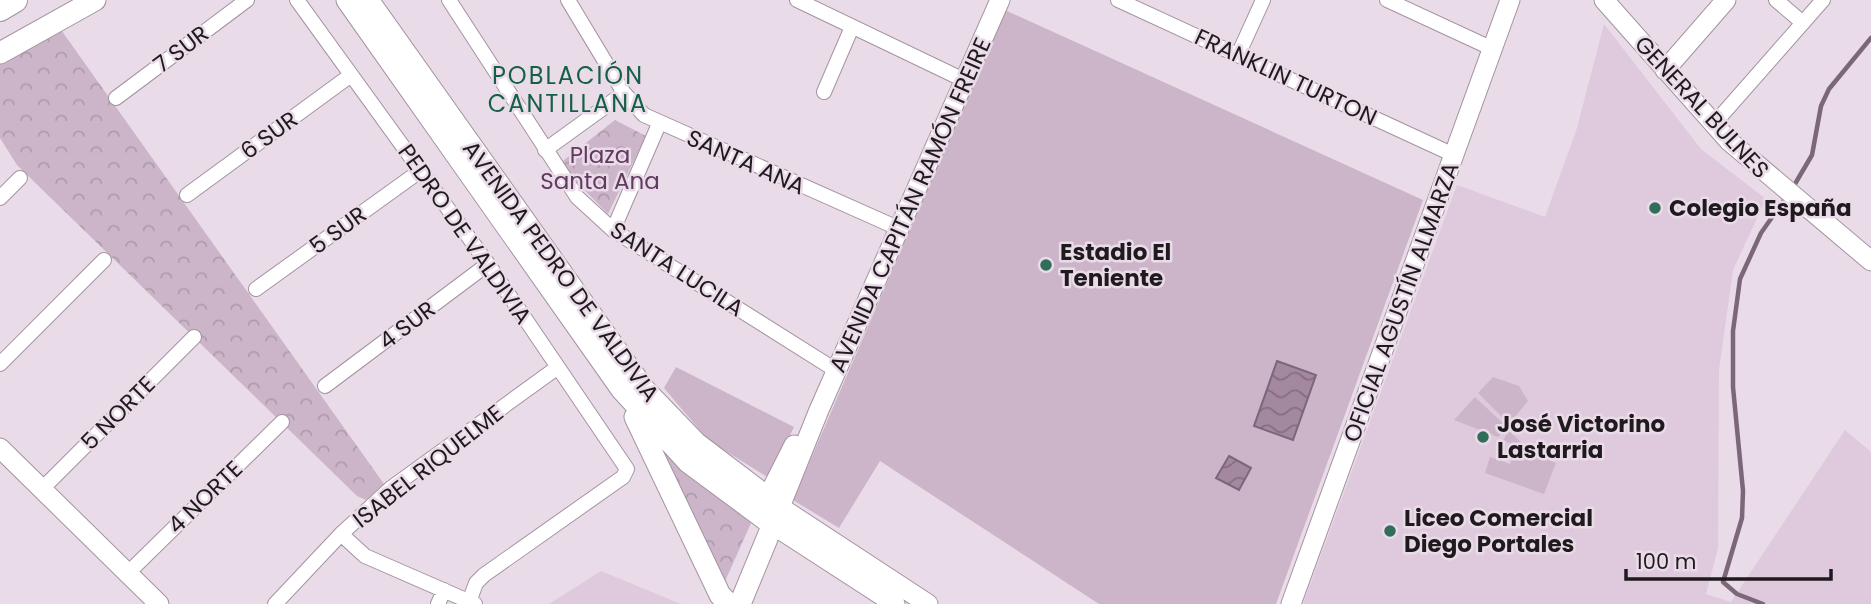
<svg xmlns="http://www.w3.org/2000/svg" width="1871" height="604" font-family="Poppins,sans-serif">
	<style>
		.built { fill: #decadc }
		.grass { fill: #ccb5c9 }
		.park { fill: url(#park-crowns) }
		.water { fill: url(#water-waves); stroke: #7b6779; stroke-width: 2 }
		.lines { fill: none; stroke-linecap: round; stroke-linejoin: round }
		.stream { stroke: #7b6779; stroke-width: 4.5 }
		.street-casing { stroke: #a294a0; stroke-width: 16 }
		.secondary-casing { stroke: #a294a0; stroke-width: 21 }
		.primary-casing { stroke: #a294a0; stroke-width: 23 }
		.highway-casing { stroke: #a294a0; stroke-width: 26 }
		.street { stroke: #fff; stroke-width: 14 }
		.secondary { stroke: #fff; stroke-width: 19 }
		.primary { stroke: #fff; stroke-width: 21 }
		.highway { stroke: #fff; stroke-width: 24 }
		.poi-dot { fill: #316e59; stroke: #eadbe9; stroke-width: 2.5 }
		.labels { text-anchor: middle; stroke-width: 5; stroke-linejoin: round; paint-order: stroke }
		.street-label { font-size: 23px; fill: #1f1a1e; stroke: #eadbe9 }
		.park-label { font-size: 23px; fill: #623a5f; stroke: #eadbe9 }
		.poi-label { font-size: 23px; font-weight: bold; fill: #1f1a1e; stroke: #eadbe9; text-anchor: start }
		.neighbourhood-label { font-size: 24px; letter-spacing: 2px; fill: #145f49; stroke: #eadbe9 }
	</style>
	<defs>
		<pattern id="park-crowns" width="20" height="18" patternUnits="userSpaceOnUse" patternTransform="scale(1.75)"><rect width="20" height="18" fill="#ccb5c9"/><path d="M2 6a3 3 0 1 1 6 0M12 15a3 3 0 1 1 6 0" fill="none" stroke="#af9bac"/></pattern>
		<pattern id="water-waves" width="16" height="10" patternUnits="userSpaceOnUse" patternTransform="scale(1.75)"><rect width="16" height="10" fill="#a388a0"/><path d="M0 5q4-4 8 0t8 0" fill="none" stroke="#846e82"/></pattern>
	</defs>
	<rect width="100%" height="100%" fill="#eadbe9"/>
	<!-- built -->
	<path class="built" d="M1604 24 1701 149 1766 199 1733 270 1719 370 1718 548 1706 594 1731 602 1845 430 1871 452V604H1303L1457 185 1545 217 1577 128Z
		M601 571 681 604H549Z"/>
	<!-- grass -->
	<path class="grass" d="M1005 10 1423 200 1276 604H1099L880 461 839 528 793 500Z
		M676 367 794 427 769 478 708 440 664 388Z
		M1493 377 1519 386 1528 401 1509 424 1478 393Z
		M1475 397 1507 427 1498 437 1454 420Z
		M1509 431 1534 454 1556 463 1544 494 1485 473 1490 457 1510 464 1517 446 1503 440Z"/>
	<!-- park -->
	<path class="park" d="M59 27 384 484 366 500 357 496 17 165 0 138V60Z
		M615 120 646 136 608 214 559 164Z
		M659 446 751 523 722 588Z"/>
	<!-- water -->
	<path class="water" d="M1277 361 1316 375 1293 440 1254 426Z
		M1229 456 1251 468 1239 490 1216 478Z"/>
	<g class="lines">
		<!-- stream -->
		<path class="stream" d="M1792 189 1812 155 1821 106 1829 89 1871 38
			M1763 604 1737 594 1723 582 1742 518 1743 491 1733 387V331L1740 279 1761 233 1787 196"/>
		<defs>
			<path id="street" d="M297 0 488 264 627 469 623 477 484 575 476 583 469 602
				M449 0 577 197 613 230 837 371
				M568 0 624 93 644 115 900 229
				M797 0 966 81
				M1118 0 1454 155
				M1387 0 1493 49
				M1776 0 1803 23
				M1238 55 1263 0
				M824 92 852 27
				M116 98 247 0
				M1713 125 1823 0
				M545 150 624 93
				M187 195 351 75
				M0 198 20 178
				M613 230 659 124
				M256 289 420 171
				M0 364 104 260
				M325 386 488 264
				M42 489 194 337
				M341 534 365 556 475 604
				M128 573 282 422
				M275 604 341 534 391 488 558 367
				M438 604 444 590"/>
			<path id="secondary" d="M1604 0 1729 141 1871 261
				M1665 70 1726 0
				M0 448 159 604
				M767 498 794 445
				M773 525 895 604
				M928 604 780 507 819 410 1000 0
				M1291 604 1510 0"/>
			<path id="primary" d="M347 0 622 390 688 462 773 525
				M368 0 644 389 696 443 780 507 740 604
				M0 53 95 0
				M635 417 720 595 729 604"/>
			<path id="highway" d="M0 9 15 0"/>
		</defs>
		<!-- street casing -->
		<use href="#street" class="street-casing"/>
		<!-- secondary casing -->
		<use href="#secondary" class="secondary-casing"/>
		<!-- primary casing -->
		<use href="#primary" class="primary-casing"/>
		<!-- highway casing -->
		<use href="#highway" class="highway-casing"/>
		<!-- street -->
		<use href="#street" class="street"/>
		<!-- secondary -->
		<use href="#secondary" class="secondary"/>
		<!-- primary -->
		<use href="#primary" class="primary"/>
		<!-- highway -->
		<use href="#highway" class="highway"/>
	</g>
	<!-- markers -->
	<g class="poi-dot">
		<circle cx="1655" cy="208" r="7"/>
		<circle cx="1046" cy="265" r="7"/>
		<circle cx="1483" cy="437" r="7"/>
		<circle cx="1390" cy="531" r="7"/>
	</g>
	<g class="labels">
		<!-- street labels -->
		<g class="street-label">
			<text transform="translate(181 49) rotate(-37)" y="8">7 SUR</text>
			<text transform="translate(1286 77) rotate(25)" y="8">FRANKLIN TURTON</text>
			<text transform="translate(1702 107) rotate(47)" y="8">GENERAL BULNES</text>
			<text transform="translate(269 135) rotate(-36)" y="8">6 SUR</text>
			<text transform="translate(746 162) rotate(24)" y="8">SANTA ANA</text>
			<text transform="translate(910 205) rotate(-66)" y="8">AVENIDA CAPITÁN RAMÓN FREIRE</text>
			<text transform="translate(338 230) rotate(-36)" y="8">5 SUR</text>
			<text transform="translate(465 234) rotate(55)" y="8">PEDRO DE VALDIVIA</text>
			<text transform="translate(677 269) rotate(33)" y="8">SANTA LUCILA</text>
			<text transform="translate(561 271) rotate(54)" y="8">AVENIDA PEDRO DE VALDIVIA</text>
			<text transform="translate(1401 302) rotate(-70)" y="8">OFICIAL AGUSTÍN ALMARZA</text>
			<text transform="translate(407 325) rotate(-37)" y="8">4 SUR</text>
			<text transform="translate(118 413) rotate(-45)" y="8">5 NORTE</text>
			<text transform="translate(428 466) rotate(-38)" y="8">ISABEL RIQUELME</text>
			<text transform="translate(205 497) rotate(-44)" y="8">4 NORTE</text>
		</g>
		<!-- park labels -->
		<g class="park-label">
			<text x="600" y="163">Plaza<tspan x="600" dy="26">Santa Ana</tspan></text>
		</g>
		<!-- poi labels -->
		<g class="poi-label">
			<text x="1669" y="216">Colegio España</text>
			<text x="1060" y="260">Estadio El<tspan x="1060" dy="26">Teniente</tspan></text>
			<text x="1497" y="432">José Victorino<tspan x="1497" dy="26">Lastarria</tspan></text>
			<text x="1404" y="526">Liceo Comercial<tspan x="1404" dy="26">Diego Portales</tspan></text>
		</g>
		<!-- neighbourhood labels -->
		<g class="neighbourhood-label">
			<text x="568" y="84">POBLACIÓN<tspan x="568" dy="28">CANTILLANA</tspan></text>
		</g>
	</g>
	<!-- scale -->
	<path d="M1626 569v10h205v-10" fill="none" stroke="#1f1a1e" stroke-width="3.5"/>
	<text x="1636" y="569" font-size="21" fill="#1f1a1e" stroke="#eadbe9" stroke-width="5" paint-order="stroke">100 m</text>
</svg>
